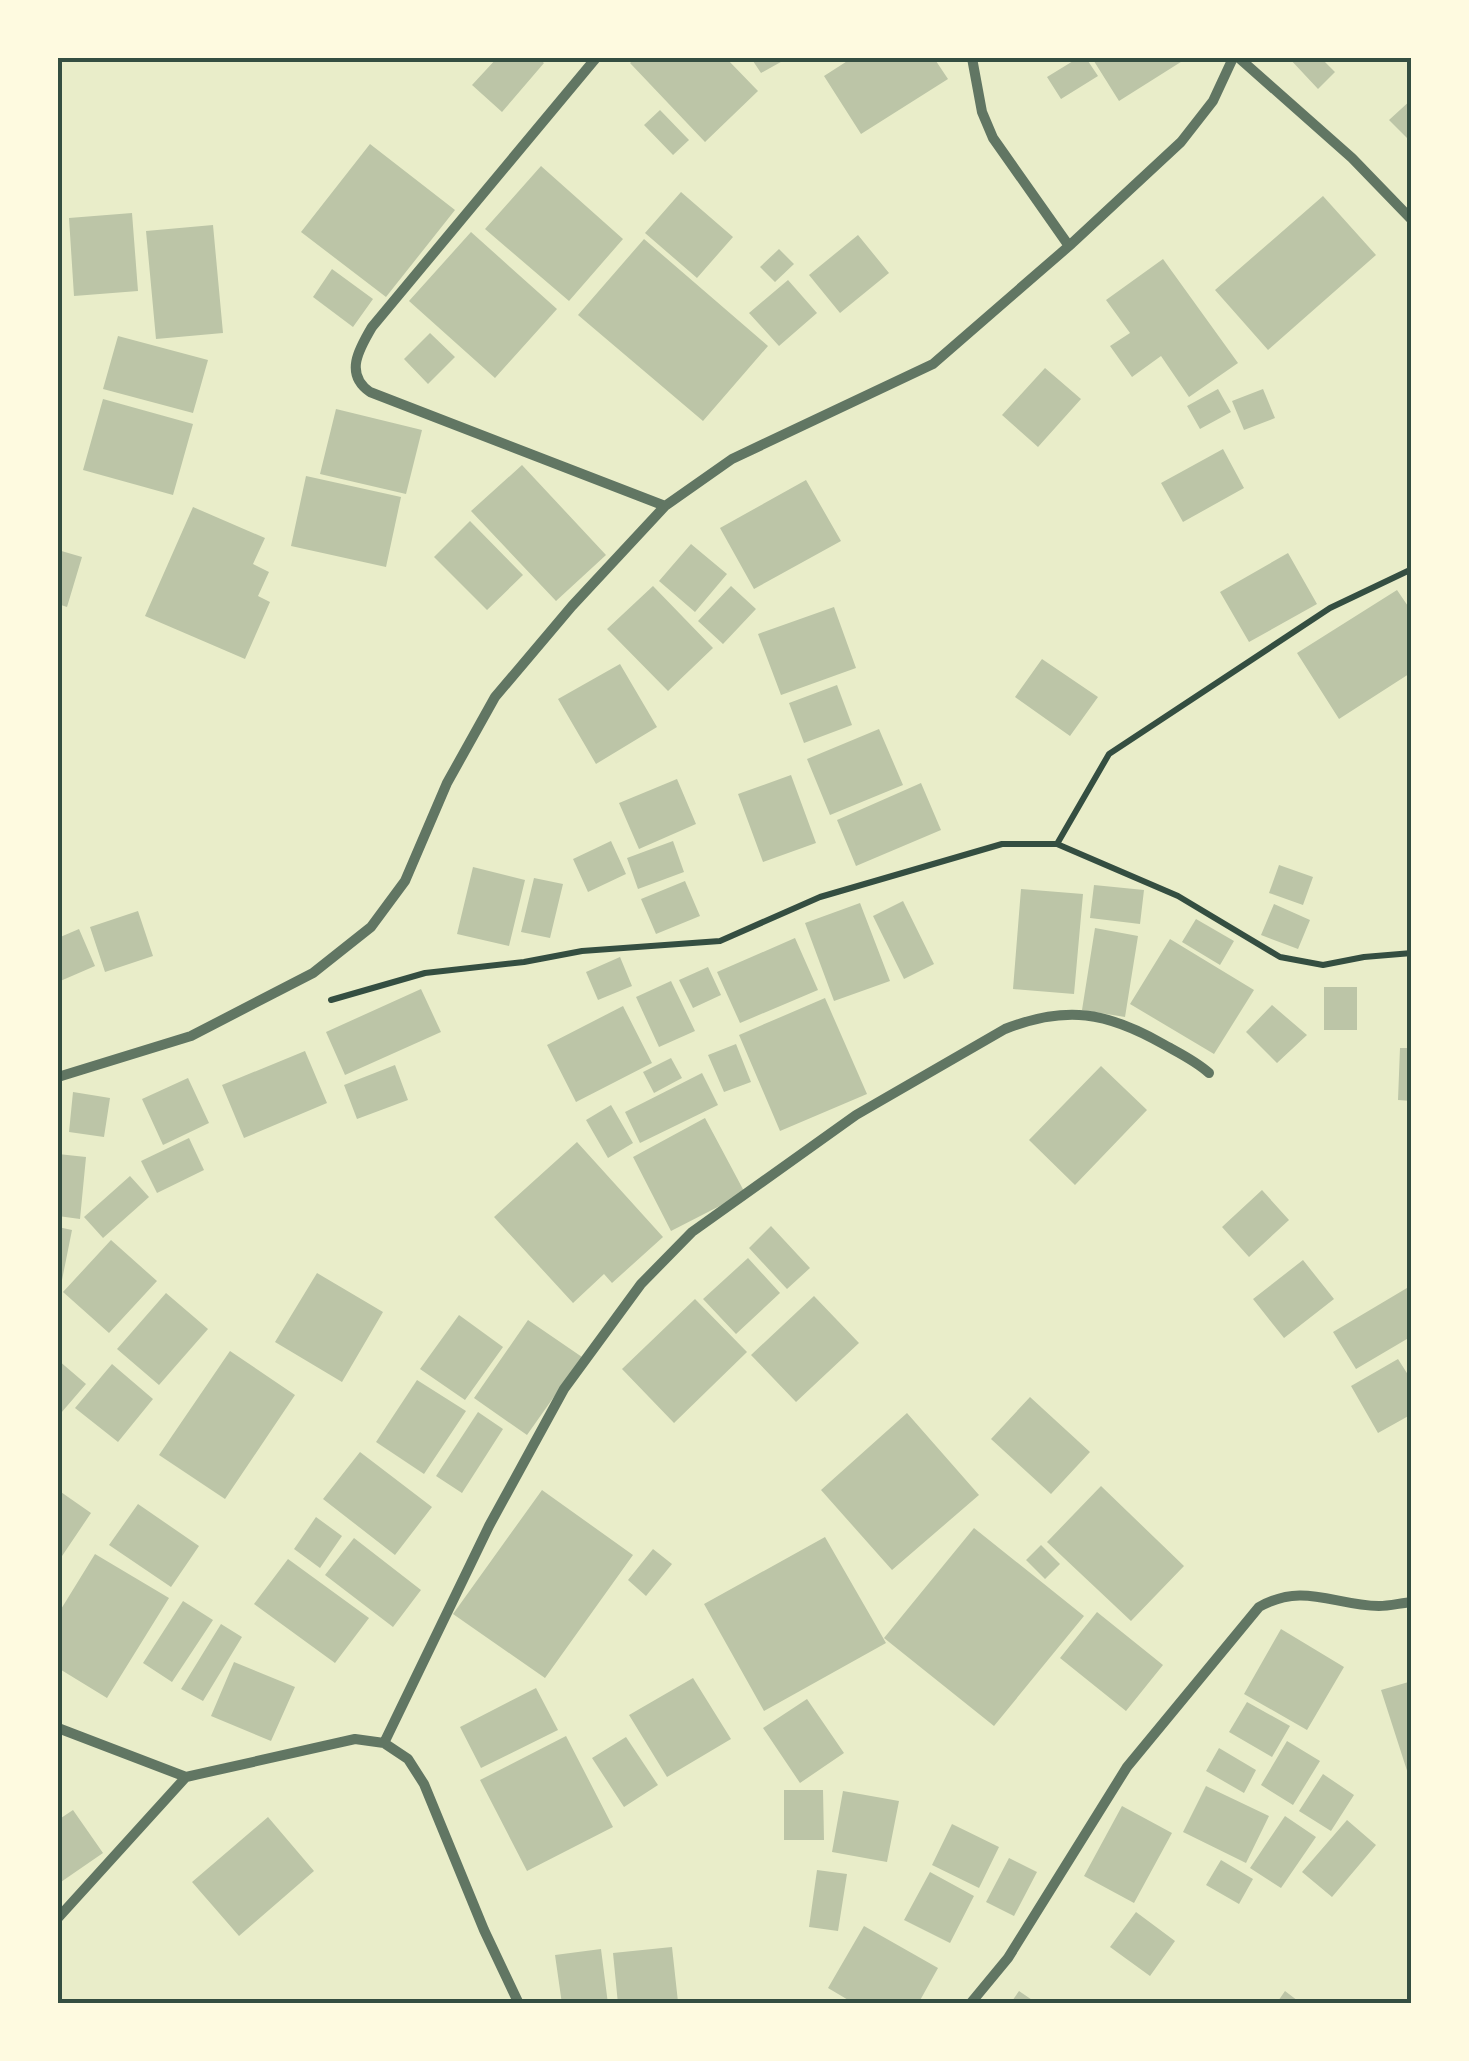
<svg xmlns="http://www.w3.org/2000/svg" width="1469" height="2061" font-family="'Alegreya Sans',sans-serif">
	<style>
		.building { fill: #bcc5a7 }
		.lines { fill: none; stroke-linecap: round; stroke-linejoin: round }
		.path { stroke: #344e41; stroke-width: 6 }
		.minor { stroke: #617663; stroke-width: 10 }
		.neatline { fill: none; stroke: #344e41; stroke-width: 4 }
	</style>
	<rect width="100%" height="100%" fill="#e9edc9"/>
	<!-- building -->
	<path class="building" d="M497 58H538L544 63 502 112 472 85Z
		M635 58H726L758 91 705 142 630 63Z
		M751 58H788L761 73Z
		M852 58H934L948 79 861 134 824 76Z
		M1078 58H1086L1098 76 1061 99 1047 77Z
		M1092 58H1182L1184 60 1119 101Z
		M1289 58H1321L1335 72 1318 89Z
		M1412 99V143L1389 120Z
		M660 110 689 140 673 155 644 125Z
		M370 144 455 210 386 297 301 232Z
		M541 166 623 239 569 301 485 229Z
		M681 192 733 237 697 278 645 233Z
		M1323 196 1376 255 1268 350 1215 290Z
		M132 213 138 291 74 296 69 218Z
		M213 225 223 333 156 339 146 231Z
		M471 232 557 309 495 378 409 301Z
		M858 235 889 273 840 313 809 275Z
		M644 239 768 346 703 421 578 315Z
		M779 249 794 264 775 282 760 267Z
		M1163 259 1238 363 1189 397 1161 356 1132 377 1110 346 1130 333 1106 300Z
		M332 269 373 299 353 327 313 297Z
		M788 280 817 313 779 346 749 313Z
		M430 333 455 357 428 384 404 359Z
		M118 336 208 360 193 413 103 389Z
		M1045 368 1081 399 1038 447 1002 415Z
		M1218 389 1231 412 1200 429 1187 406Z
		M1263 389 1275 418 1244 430 1232 401Z
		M103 399 193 424 173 495 83 470Z
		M336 409 422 430 406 494 320 474Z
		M1223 449 1244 488 1183 522 1161 483Z
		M522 465 606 555 556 601 471 511Z
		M306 476 401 497 386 567 291 546Z
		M806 480 841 541 754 589 720 528Z
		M193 507 265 538 253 564 269 572 258 596 270 602 245 659 145 616Z
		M470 521 523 575 487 610 434 557Z
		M691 544 727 574 695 612 659 581Z
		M58 550 82 557 67 607 58 604Z
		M1288 553 1317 604 1249 642 1220 592Z
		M653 586 713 648 668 691 607 629Z
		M731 586 756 609 723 644 698 621Z
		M1397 590 1412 612V672L1339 719 1297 653Z
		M834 607 856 668 781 695 758 634Z
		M1042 659 1098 697 1070 736 1015 697Z
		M620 664 657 727 596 764 558 699Z
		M837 685 852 725 804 743 789 703Z
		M879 729 903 785 830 815 807 759Z
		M791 775 816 843 763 862 738 794Z
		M677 779 696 824 639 849 619 803Z
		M921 783 941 830 856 866 837 820Z
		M611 841 626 874 588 892 573 859Z
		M673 841 684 872 638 889 627 858Z
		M1279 865 1313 877 1303 905 1269 893Z
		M473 867 525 880 509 946 457 934Z
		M534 878 563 884 550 938 521 932Z
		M685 881 700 916 656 934 641 899Z
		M1094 885 1144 890 1140 924 1090 918Z
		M1021 889 1083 894 1074 994 1013 989Z
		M903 901 934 964 904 979 873 916Z
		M860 903 890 981 834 1001 805 923Z
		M1274 904 1310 920 1298 949 1261 935Z
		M138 911 153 956 105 972 90 927Z
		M1196 919 1234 941 1220 965 1182 942Z
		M1095 928 1138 936 1125 1017 1082 1010Z
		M79 929 95 966 58 982V938Z
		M795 938 818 990 740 1023 717 972Z
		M1170 939 1254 990 1214 1054 1130 1004Z
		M620 957 632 986 598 1000 586 972Z
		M708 967 721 995 693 1008 679 980Z
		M671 981 695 1031 659 1047 636 997Z
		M1324 987H1357V1030H1324Z
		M421 989 441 1032 345 1075 326 1032Z
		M825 998 867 1094 780 1131 739 1035Z
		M1272 1005 1307 1035 1277 1063 1246 1032Z
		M623 1006 652 1063 576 1102 547 1045Z
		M736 1044 751 1082 724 1092 708 1055Z
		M1400 1048H1412V1101L1398 1100Z
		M305 1051 327 1103 244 1138 222 1085Z
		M671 1058 682 1078 654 1093 643 1072Z
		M395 1065 408 1100 357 1119 344 1085Z
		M1101 1066 1147 1110 1075 1185 1029 1140Z
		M702 1073 718 1105 640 1143 625 1112Z
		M188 1078 209 1123 163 1145 142 1099Z
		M73 1092 110 1098 104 1137 69 1132Z
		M611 1105 633 1143 608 1158 586 1120Z
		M705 1118 745 1193 671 1231 633 1157Z
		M189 1138 204 1170 157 1193 141 1161Z
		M577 1142 663 1237 612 1283 604 1274 573 1303 494 1217Z
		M58 1154 86 1157 80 1219 58 1216Z
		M130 1176 149 1197 103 1238 84 1217Z
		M1262 1190 1289 1220 1249 1257 1222 1227Z
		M771 1226 810 1268 787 1289 749 1248Z
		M58 1227 72 1230 61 1285 58 1284Z
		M111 1240 157 1281 109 1333 63 1292Z
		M748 1258 780 1293 736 1334 703 1299Z
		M1303 1260 1334 1299 1284 1338 1253 1299Z
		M317 1273 383 1312 342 1382 275 1342Z
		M1412 1285V1336L1356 1369 1333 1332Z
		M166 1293 208 1329 159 1385 117 1349Z
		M814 1296 859 1343 796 1402 751 1355Z
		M695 1299 747 1352 674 1423 622 1369Z
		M459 1315 503 1347 465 1400 420 1369Z
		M528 1320 582 1357 527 1435 474 1398Z
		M230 1351 295 1395 225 1499 159 1455Z
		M1398 1359 1412 1381V1414L1378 1433 1351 1386Z
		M58 1360 86 1384 61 1413 58 1410Z
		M112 1364 153 1399 118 1442 75 1408Z
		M417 1380 466 1411 424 1474 376 1442Z
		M1030 1397 1090 1452 1051 1494 991 1439Z
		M478 1412 503 1429 462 1493 436 1476Z
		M907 1413 979 1495 892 1570 821 1490Z
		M360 1452 432 1507 395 1555 323 1499Z
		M1101 1486 1184 1566 1131 1621 1047 1542Z
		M58 1490 91 1513 58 1562Z
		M542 1490 633 1555 545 1678 453 1614Z
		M138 1504 199 1546 171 1587 109 1545Z
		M316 1517 342 1536 320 1568 294 1549Z
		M974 1528 1084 1616 994 1726 884 1638Z
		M825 1537 886 1643 764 1711 704 1604Z
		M354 1538 421 1590 393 1627 325 1575Z
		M1041 1545 1060 1564 1045 1579 1026 1560Z
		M653 1549 672 1564 646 1596 628 1580Z
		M95 1554 169 1598 107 1698 58 1668V1614Z
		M288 1559 369 1618 335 1663 254 1604Z
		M183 1601 213 1620 172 1682 143 1663Z
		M1097 1612 1163 1665 1126 1711 1060 1658Z
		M221 1624 242 1637 203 1701 181 1689Z
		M1281 1629 1344 1667 1307 1730 1244 1694Z
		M234 1662 295 1687 271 1741 211 1716Z
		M693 1678 731 1739 667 1777 629 1715Z
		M1412 1681V1782L1411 1783 1381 1690Z
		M536 1688 558 1730 481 1768 460 1727Z
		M807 1699 844 1753 800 1783 763 1728Z
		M1247 1702 1290 1726 1272 1757 1229 1732Z
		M566 1736 613 1827 527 1871 480 1780Z
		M626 1737 658 1785 624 1807 592 1758Z
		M1287 1741 1320 1761 1293 1805 1261 1785Z
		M1219 1748 1256 1770 1244 1793 1206 1771Z
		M1323 1774 1354 1795 1331 1831 1299 1811Z
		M1206 1786 1269 1816 1246 1863 1183 1832Z
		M784 1790H823L824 1840H784Z
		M843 1791 899 1801 887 1862 832 1852Z
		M1122 1806 1172 1833 1134 1903 1084 1876Z
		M73 1810 103 1853 58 1884V1820Z
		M1285 1816 1316 1837 1281 1888 1250 1868Z
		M268 1817 314 1871 239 1936 192 1882Z
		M1347 1820 1376 1845 1332 1897 1302 1872Z
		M952 1824 999 1847 979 1888 932 1865Z
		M1009 1858 1037 1872 1014 1916 986 1902Z
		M1221 1860 1253 1879 1239 1904 1206 1885Z
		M817 1870 847 1874 838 1931 809 1927Z
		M930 1872 974 1896 950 1943 904 1920Z
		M1136 1912 1175 1941 1150 1976 1110 1947Z
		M864 1926 938 1968 918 2004H855L828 1988Z
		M672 1947 678 2002 618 2004 613 1953Z
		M601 1949 608 2004H562L555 1955Z
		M1019 1991 1038 2004H1010Z
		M1285 1991 1302 2004H1276Z"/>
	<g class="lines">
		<!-- path -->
		<path class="path" d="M1057 844 1178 896 1280 957 1323 965 1364 957 1412 953
			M331 1000 425 973 524 962 582 951 720 941 820 897 1002 844H1057L1109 754 1330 608 1412 569"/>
		<!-- minor -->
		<path class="minor" d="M596 58 372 327C359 349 344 374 370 392L665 506
			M972 58 982 112 993 138 1069 246
			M1239 58 1352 158 1412 220
			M58 1077 191 1036 313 973 371 927 405 881 447 783 495 697 572 606 665 506 732 459 933 364 1069 246 1181 142 1213 101 1233 58
			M58 1728 186 1777 355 1739 384 1743 408 1759 424 1784 484 1930 519 2004
			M384 1743 489 1526 564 1389 641 1284 692 1232 856 1115 1005 1029C1066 1005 1107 1012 1163 1044 1179 1053 1196 1061 1209 1073
			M58 1918 186 1777
			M970 2004 1008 1958 1127 1767 1259 1607C1303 1582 1333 1605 1379 1606 1389 1606 1401 1603 1412 1602"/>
	</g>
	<!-- border -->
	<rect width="1469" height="2061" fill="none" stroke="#fefae0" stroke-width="120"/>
	<rect x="60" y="60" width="1349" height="1941" class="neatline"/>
</svg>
